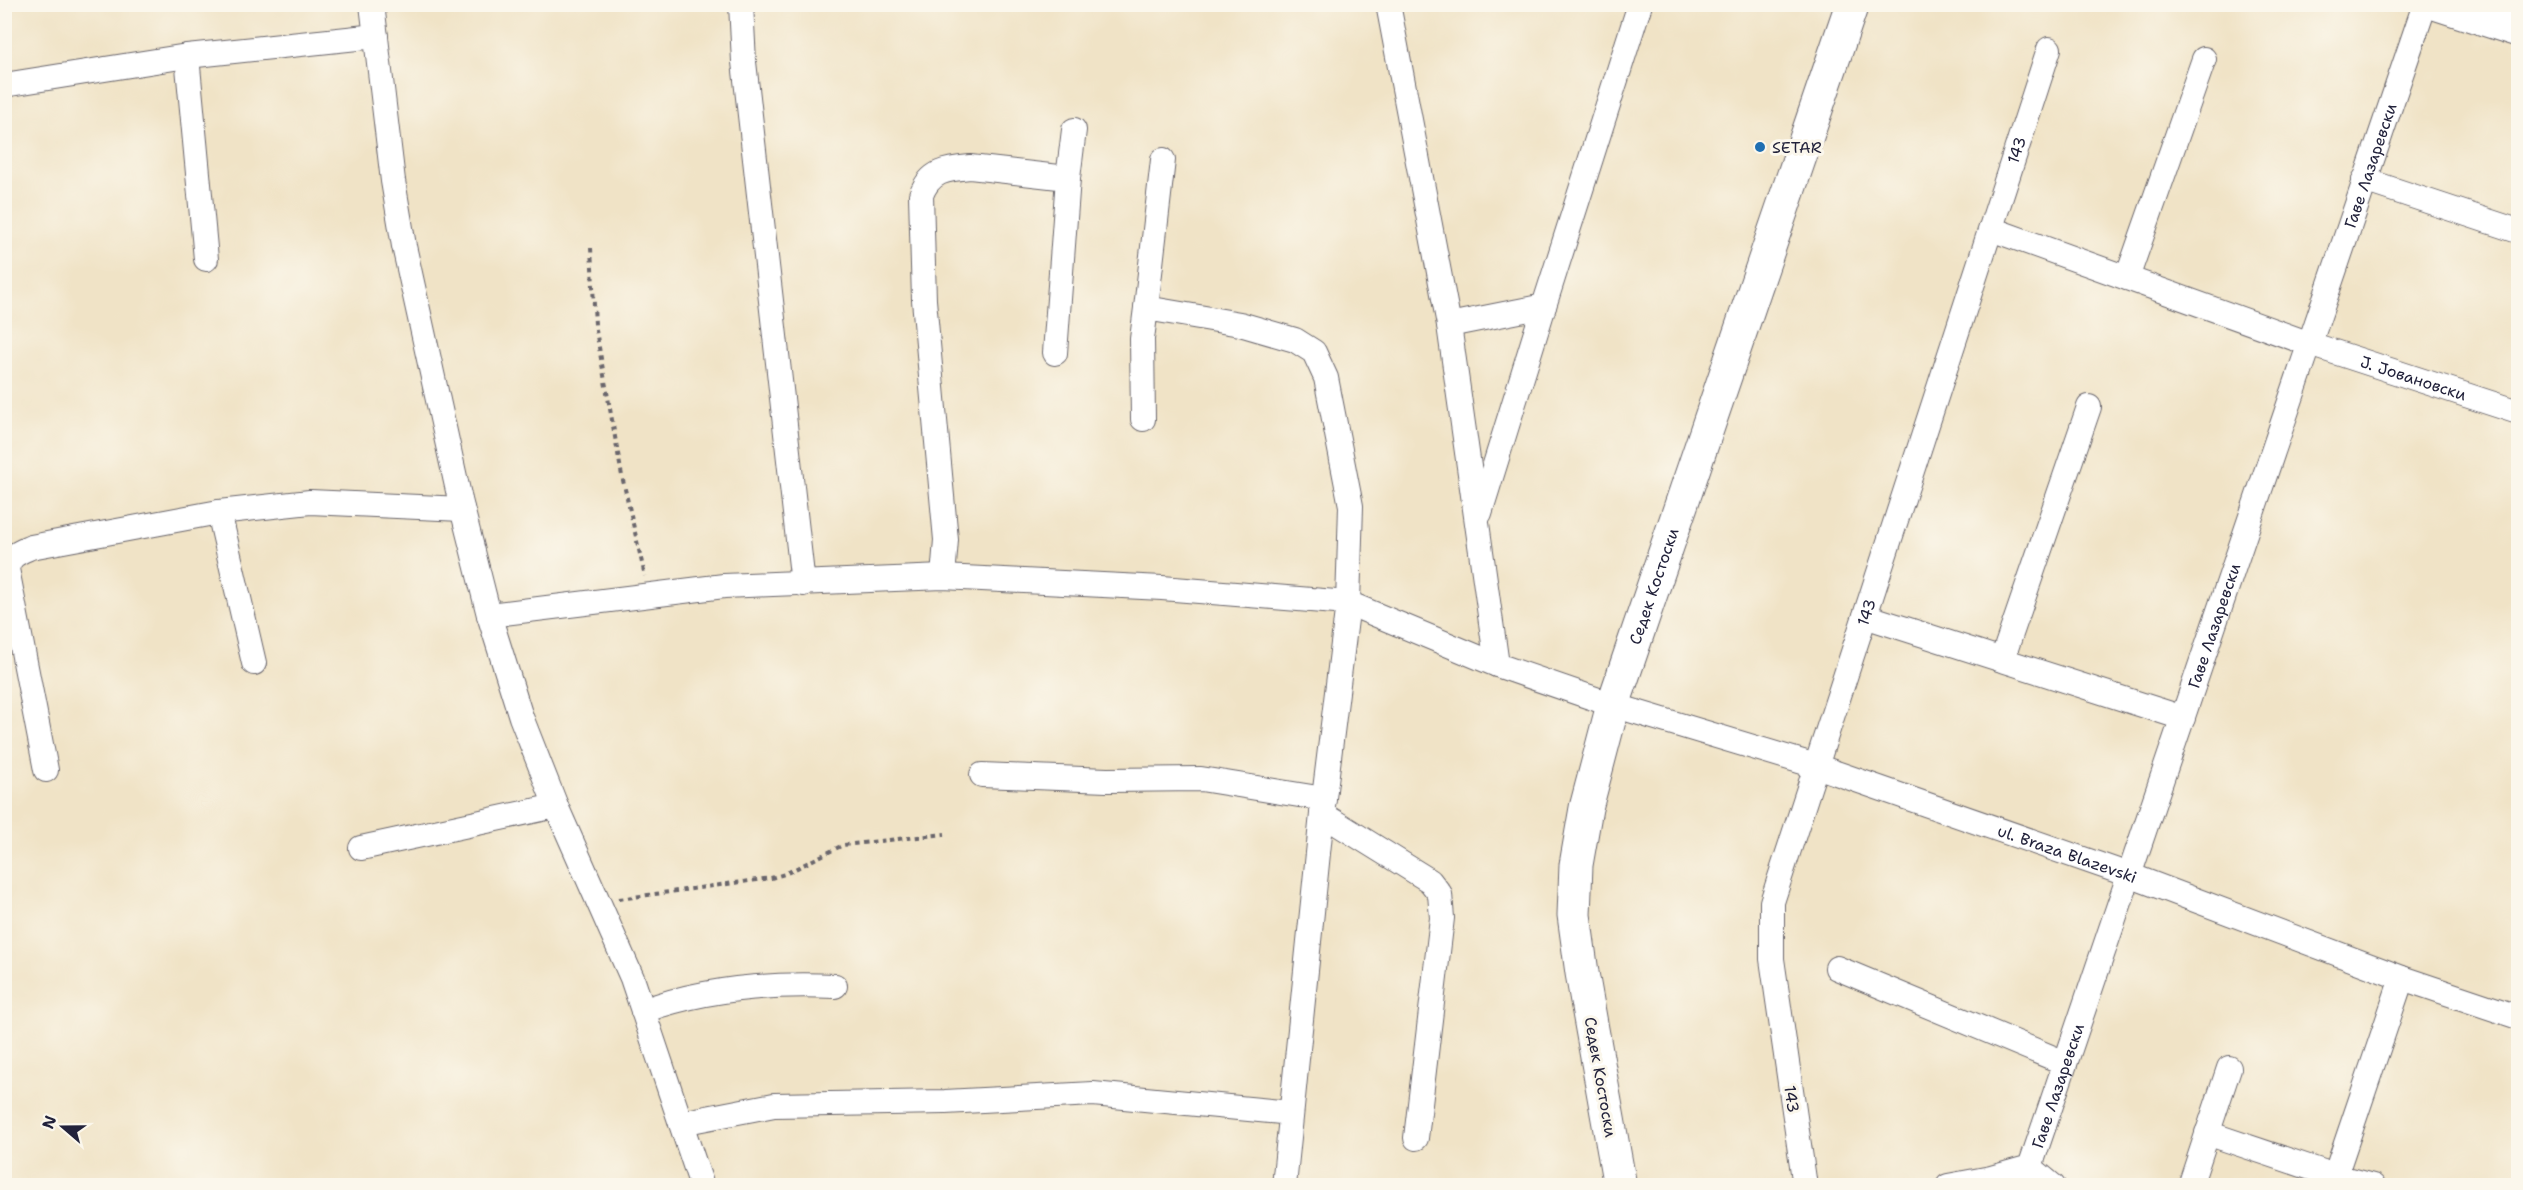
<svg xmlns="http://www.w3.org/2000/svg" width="2523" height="1190" font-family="'Shantell Sans',sans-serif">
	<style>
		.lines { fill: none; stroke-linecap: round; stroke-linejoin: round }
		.minor-casing { stroke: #6a666c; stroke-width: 26 }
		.secondary-casing { stroke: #6a666c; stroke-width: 35 }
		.path { stroke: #6a666c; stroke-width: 4; stroke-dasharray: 4.5 4.5; stroke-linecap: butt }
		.minor { stroke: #fff; stroke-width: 24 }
		.secondary { stroke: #fff; stroke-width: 33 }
		.poi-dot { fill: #1f6fb2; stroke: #fbf7ec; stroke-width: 2 }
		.labels { text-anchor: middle; stroke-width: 6; stroke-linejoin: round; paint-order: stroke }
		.poi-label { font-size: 16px; fill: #22223b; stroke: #fbf7ec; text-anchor: start }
		.street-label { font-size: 16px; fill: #22223b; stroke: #fbf7ec }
	</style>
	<rect width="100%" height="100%" fill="#fbf7ec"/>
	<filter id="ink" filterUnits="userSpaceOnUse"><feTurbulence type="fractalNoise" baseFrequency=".0167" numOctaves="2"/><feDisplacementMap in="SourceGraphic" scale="12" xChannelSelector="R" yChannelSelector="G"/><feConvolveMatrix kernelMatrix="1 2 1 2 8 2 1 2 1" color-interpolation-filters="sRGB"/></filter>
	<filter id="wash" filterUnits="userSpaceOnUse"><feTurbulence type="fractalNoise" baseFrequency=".008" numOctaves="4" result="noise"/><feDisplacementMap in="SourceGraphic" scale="24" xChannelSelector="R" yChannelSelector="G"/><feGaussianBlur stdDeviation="1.35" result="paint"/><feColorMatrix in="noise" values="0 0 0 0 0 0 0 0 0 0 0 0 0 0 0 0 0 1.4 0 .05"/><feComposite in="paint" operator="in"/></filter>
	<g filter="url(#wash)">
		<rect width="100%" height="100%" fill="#f0e3c6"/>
	</g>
	<g filter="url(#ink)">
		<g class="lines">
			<defs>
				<g id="minor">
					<path d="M372 4 393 181 404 246 460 500 489 615 521 717 556 806 632 978 702 1186"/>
					<path d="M741 4 744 62 803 584"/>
					<path d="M1388 4 1449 325 1497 665"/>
					<path d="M187 56 206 259"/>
					<path d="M4 85 187 56 376 36"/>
					<path d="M2364 180 2518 231"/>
					<path id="s1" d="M1991 229 2310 344 2518 412"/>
					<path d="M2127 278 2204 59"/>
					<path d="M1146 308 1163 160"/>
					<path d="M1449 325 1544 306 1640 4"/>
					<path d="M1055 353 1068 178"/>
					<path d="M1143 419 1142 339 1146 308 1240 324 1295 340 1314 352 1326 378 1351 506 1348 603 1322 814 1284 1186"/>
					<path d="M219 512 254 663"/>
					<path d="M1480 513 1544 306"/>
					<path d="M943 577 946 540 924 300 921 195C930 171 946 169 970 167L1068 178 1074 130"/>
					<path id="s2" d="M489 615 724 586 943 577 1162 588 1348 603 1497 665 1613 705 1816 766 2129 875 2402 978 2518 1017"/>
					<path d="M1865 616 2183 718"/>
					<path d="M2002 660 2089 407"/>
					<path d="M46 770 7 569C9 555 20 552 31 547L219 512 310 502 462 509"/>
					<path d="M982 775 1107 780 1201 779 1324 799"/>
					<path d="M1322 814 1430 881 1440 894 1442 918 1416 1138"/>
					<path d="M361 848 556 806"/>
					<path d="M1837 968 2065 1063"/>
					<path d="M643 1011C705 988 769 983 835 986"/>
					<path d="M681 1123 774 1105 945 1102 1093 1094 1291 1113"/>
					<path d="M2207 1133 2335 1176 2332 1186"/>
					<path d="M2030 1167 2053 1186"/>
					<path id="s3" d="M1805 1186 1772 959V902L2049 49"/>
					<path id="s4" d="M1948 1186 1991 1178 2030 1167 2425 4"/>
					<path d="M2190 1186 2229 1068"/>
					<path d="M2373 1186 2335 1176 2402 978"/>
				</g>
				<g id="secondary">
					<path d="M2438 4 2518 30"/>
					<path id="s5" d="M1620 1186 1582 973 1574 915 1576 865 1586 808 1613 705 1852 4"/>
				</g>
			</defs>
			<!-- minor casing -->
			<use href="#minor" class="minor-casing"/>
			<!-- secondary casing -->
			<use href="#secondary" class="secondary-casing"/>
			<!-- path -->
			<path class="path" d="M591 248 595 325 622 476 645 576
				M619 899 771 878 785 874 843 845 945 834"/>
			<!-- minor -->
			<use href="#minor" class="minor"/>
			<!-- secondary -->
			<use href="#secondary" class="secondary"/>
		</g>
	</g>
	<!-- markers -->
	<circle class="poi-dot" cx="1760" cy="147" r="6"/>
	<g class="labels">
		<!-- poi labels -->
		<g class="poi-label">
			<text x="1772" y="153">SETAR</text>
		</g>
		<!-- street labels -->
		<g class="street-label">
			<text dy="6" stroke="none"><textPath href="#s3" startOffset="1077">143</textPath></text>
			<text dy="6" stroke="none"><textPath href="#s4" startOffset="1142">Гаве Лазаревски</textPath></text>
			<text dy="6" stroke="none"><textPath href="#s1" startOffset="448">Ј. Јовановски</textPath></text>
			<text dy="6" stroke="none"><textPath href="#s5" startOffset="615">Седек Костоски</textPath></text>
			<text dy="6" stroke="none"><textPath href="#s3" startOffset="591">143</textPath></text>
			<text dy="6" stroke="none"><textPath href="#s4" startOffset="656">Гаве Лазаревски</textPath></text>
			<text dy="6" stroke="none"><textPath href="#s2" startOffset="1624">ul. Braza Blazevski</textPath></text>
			<text transform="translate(1601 1077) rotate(80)" y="6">Седек Костоски</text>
			<text dy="6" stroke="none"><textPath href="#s4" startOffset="170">Гаве Лазаревски</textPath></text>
			<text transform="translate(1792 1099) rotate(82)" y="6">143</text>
		</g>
	</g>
	<!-- margin -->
	<rect width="2523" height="1190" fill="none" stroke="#fbf7ec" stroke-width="24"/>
	<!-- north arrow -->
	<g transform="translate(63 1127) rotate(290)" stroke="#fbf7ec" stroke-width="4.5" paint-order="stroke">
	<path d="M0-4.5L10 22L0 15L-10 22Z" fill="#22223b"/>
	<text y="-9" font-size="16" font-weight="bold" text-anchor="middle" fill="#22223b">N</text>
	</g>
</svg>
